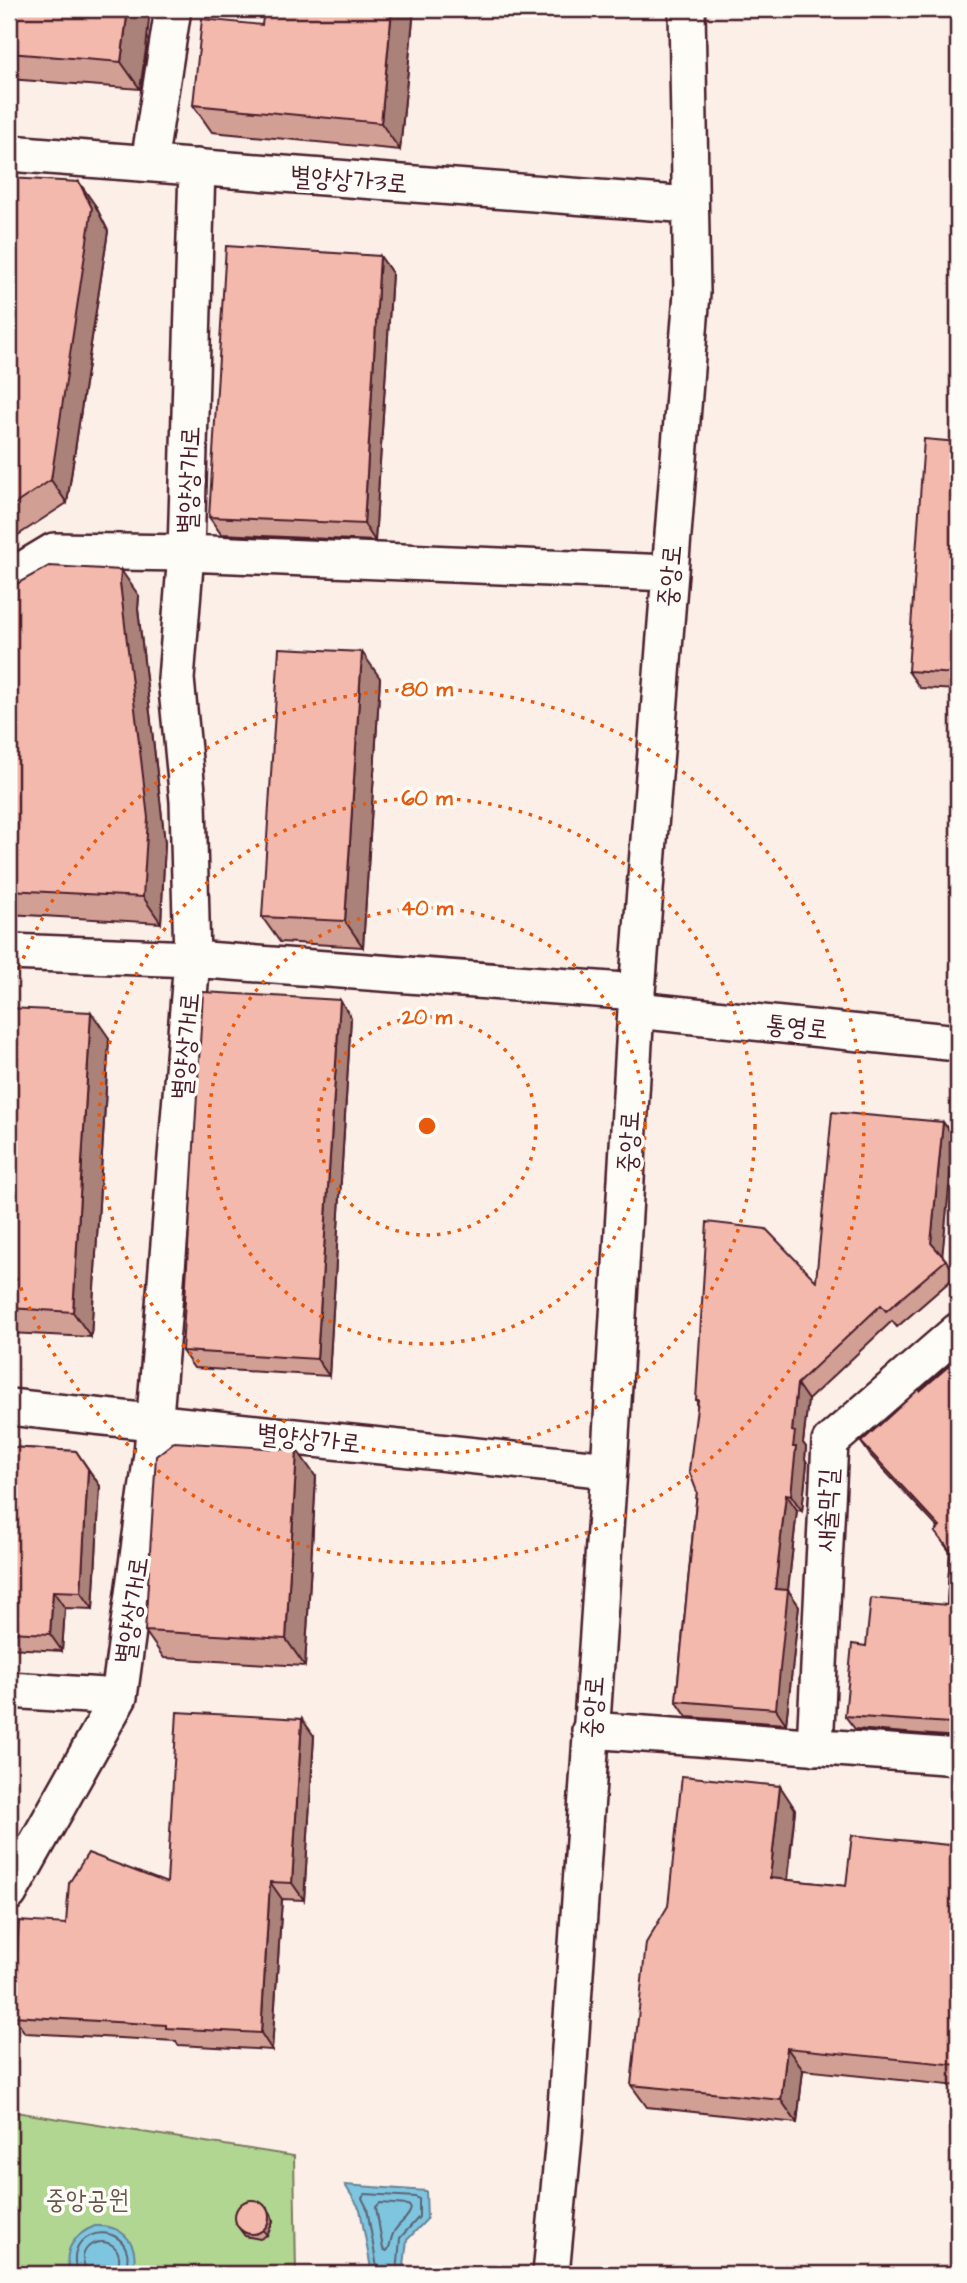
<svg xmlns="http://www.w3.org/2000/svg" width="967" height="2283" font-family="'Architects Daughter','Poor Story',sans-serif">
	<style>
		.green { fill: #b0d692; stroke: #7d7a5e; stroke-width: 2 }
		.water { fill: #7ec6df; stroke: #698397; stroke-width: 2 }
		.lines { fill: none; stroke-linecap: round; stroke-linejoin: round }
		.shore { stroke: #5f6273; stroke-width: 2 }
		.minor-casing { stroke: #4a1f2b; stroke-width: 40 }
		.minor { stroke: #fdfcf7; stroke-width: 35 }
		.wall { fill: #d29f95; stroke: #4a1f2b; stroke-width: 2 }
		.shaded-wall { fill: #ab8279; stroke: #4a1f2b; stroke-width: 2 }
		.building { fill: #f4b9ad; stroke: #4a1f2b; stroke-width: 2 }
		.ring { fill: none; stroke: #e8590c; stroke-width: 3.5; stroke-dasharray: 3.5 7 }
		.labels { text-anchor: middle; stroke-width: 7; stroke-linejoin: round; paint-order: stroke }
		.street-label { font-size: 26px; fill: #4a1f2b; stroke: #fdfcf7 }
		.park-label { font-size: 26px; fill: #69564a; stroke: #fdfcf7 }
		.centre { fill: #e8590c; stroke: #fdfcf7; stroke-width: 3.5 }
		.ring-label { font-size: 21px; text-anchor: middle; font-weight: bold; fill: #e8590c; stroke: #fdfcf7; stroke-width: 7; stroke-linejoin: round; paint-order: stroke }
	</style>
	<rect width="100%" height="100%" fill="#fbefe8"/>
	<filter id="ink" filterUnits="userSpaceOnUse"><feTurbulence type="fractalNoise" baseFrequency=".0143" numOctaves="2"/><feDisplacementMap in="SourceGraphic" scale="14" xChannelSelector="R" yChannelSelector="G"/><feConvolveMatrix kernelMatrix="1 2 1 2 8 2 1 2 1" color-interpolation-filters="sRGB"/></filter>
	<g filter="url(#ink)">
		<!-- green -->
		<path class="green" d="M9 2111 294 2156 296 2274H9Z"/>
		<!-- water -->
		<path class="water" d="M345 2185 426 2191 427 2219 407 2240 403 2274H372L360 2209Z
			M95 2226C125 2225 141 2245 132 2274H71C61 2252 74 2234 95 2226Z"/>
		<g class="lines">
			<!-- shore -->
			<path class="shore" d="M380 2203 408 2205 411 2208C409 2220 397 2223 393 2234 390 2240 391 2246 387 2251L383 2249 376 2207Z
				M77 2274C76 2267 73 2260 76 2252 83 2228 120 2226 127 2252 129 2260 126 2266 125 2274
				M86 2274C86 2269 83 2263 83 2257 86 2237 117 2237 119 2257 120 2263 117 2269 117 2274
				M378 2274 367 2208 362 2198 365 2194 416 2197 419 2199V2217L400 2238 397 2274"/>
			<defs>
				<path id="minor" d="M9 153 690 205
					M149 163 173 9
					M9 578 54 551 186 553 669 573
					M9 952 192 959 637 992
					M636 1010 958 1043
					M9 1407 609 1470
					M9 1690 119 1697
					M590 1730 958 1757
					M815 1747 830 1442 958 1331
					M9 1893 119 1697 152 1454 192 959 188 801 176 679 186 553 197 167
					M551 2274 564 2137 609 1470 637 992 692 293 687 9"/>
			</defs>
			<!-- minor casing -->
			<use href="#minor" class="minor-casing"/>
			<!-- minor -->
			<use href="#minor" class="minor"/>
		</g>
		<!-- wall -->
		<path class="wall" d="M9 9 146 49 140 89 9 79Z
			M414 9 400 150 212 132 193 105 262 25Z
			M9 178 95 205 108 231 67 503 9 541Z
			M380 256 392 273 375 541 221 534 209 517Z
			M958 442V690L920 688 908 671Z
			M9 588 139 596 138 609 165 843 161 923 9 914Z
			M380 678 363 947 280 942 262 917Z
			M9 1008 109 1038 91 1337 9 1333Z
			M351 1017 329 1376 194 1368 182 1351Z
			M943 1122 954 1137 942 1255 957 1275 897 1327 892 1321 808 1400 803 1443 806 1447 805 1459 807 1463 802 1511 797 1510 788 1590 799 1606 786 1724 687 1717 676 1701 697 1492V1402L696 1400 816 1281Z
			M958 1358V1737L855 1729 845 1716 866 1646 947 1605 950 1552 935 1532 939 1529 871 1456 861 1442Z
			M9 1447 76 1451 100 1486 93 1609 65 1608 62 1651 9 1648Z
			M316 1477 305 1666 164 1658 145 1631Z
			M314 1736 304 1900 282 1899 272 2050 178 2045 176 2041 25 2033 13 2016 66 1924 167 1883Z
			M795 1809 788 1880 846 1886 958 1846V2086L803 2070 797 2123 647 2107 631 2085Z
			M271 2214 273 2221 267 2235 260 2239 245 2236 236 2224Z"/>
		<!-- shaded-wall -->
		<path class="shaded-wall" d="M128 9H150L146 49 140 89 121 62Z
			M392 9H414L400 150 381 123Z
			M79 182 95 205 108 231 67 503 51 480Z
			M380 256 392 273 375 541 364 524Z
			M121 570 139 596 138 609 165 843 161 923 143 897 120 583Z
			M362 652 380 678 363 947 345 921Z
			M340 1000 351 1017 329 1376 317 1359Z
			M91 1012 109 1038 91 1337 73 1312Z
			M943 1122 954 1137 942 1258 931 1243Z
			M797 1384 808 1400 803 1443 806 1447 805 1459 807 1463 802 1511 791 1495 793 1447 792 1431Z
			M297 1450 316 1477 305 1666 286 1639Z
			M88 1469 100 1486 93 1609 81 1592Z
			M786 1494 797 1510 788 1590 799 1606 786 1724 776 1709 775 1589Z
			M53 1591 65 1608 62 1651 50 1634Z
			M302 1719 314 1736 304 1900 292 1883Z
			M780 1786 795 1809 785 1901 770 1878Z
			M270 1882 282 1899 272 2050 261 2033Z
			M787 2048 803 2070 797 2123 781 2100Z
			M268 2209 271 2214 273 2221 267 2235 263 2230Z"/>
		<!-- building -->
		<path class="building" d="M9 9H128L121 62 9 53Z
			M264 9H392L381 123 193 105 202 19 262 25Z
			M9 178 79 182 92 208 51 480 9 508Z
			M226 246 380 256 364 524 209 517Z
			M924 439 958 442V674L908 671Z
			M49 566 121 570 120 583 148 818 143 897 9 890V588Z
			M279 648 362 652 345 921 262 917Z
			M203 992 340 1000 317 1359 182 1351Z
			M9 1008 91 1012 73 1312 9 1308Z
			M832 1112 943 1122 931 1243 946 1260 886 1311 881 1305 797 1384 792 1431 795 1432 793 1447H796L791 1495 786 1494 775 1589 788 1590 776 1709 676 1701 697 1492 689 1471 698 1400H696L707 1222 766 1229 816 1281Z
			M958 1358V1726L950 1723 845 1716 852 1644 866 1646 871 1598 947 1605 950 1550 935 1532 940 1527 861 1442 919 1389 920 1391Z
			M174 1442 297 1450 286 1639 145 1631 156 1456Z
			M9 1447 76 1451 88 1469 81 1592 53 1591 50 1634 9 1632Z
			M177 1712 302 1719 292 1883 270 1882 261 2033 166 2028V2025L13 2016 19 1921 66 1924 69 1883 88 1853 167 1883Z
			M682 1776 780 1786 770 1878 846 1886 852 1835 958 1846V2065L787 2048 781 2100 631 2085 646 1943 668 1906Z
			M235 2217a17 17 0 1 1 34 0a17 17 0 1 1-34 0Z
			M785 2265 790 2274H768Z"/>
	</g>
	<!-- distance rings -->
	<g class="ring">
		<circle cx="427" cy="1126" r="109"/>
		<circle cx="427" cy="1126" r="218"/>
		<circle cx="427" cy="1126" r="328"/>
		<path d="M9 998A437 437 0 1 1 9 1254"/>
	</g>
	<g class="labels">
		<!-- street labels -->
		<g class="street-label">
			<text transform="translate(349 179) rotate(4)" y="9">별양상가3로</text>
			<text transform="translate(188 480) rotate(-88)" y="9">별양상가1로</text>
			<text transform="translate(669 576) rotate(-85)" y="9">중앙로</text>
			<text transform="translate(797 1026) rotate(6)" y="9">통영로</text>
			<text transform="translate(185 1046) rotate(-85)" y="9">별양상가1로</text>
			<text transform="translate(628 1142) rotate(-87)" y="9">중앙로</text>
			<text transform="translate(309 1438) rotate(6)" y="9">별양상가로</text>
			<text transform="translate(826 1510) rotate(-87)" y="9">새술막길</text>
			<text transform="translate(131 1610) rotate(-82)" y="9">별양상가1로</text>
			<text transform="translate(592 1707) rotate(-86)" y="9">중앙로</text>
		</g>
		<!-- park labels -->
		<g class="park-label">
			<text x="87" y="2208">중앙공원</text>
		</g>
	</g>
	<circle cx="427" cy="1126" r="10" class="centre"/>
	<g class="ring-label">
		<text x="427" y="696">80 m</text>
		<text x="427" y="805">60 m</text>
		<text x="427" y="915">40 m</text>
		<text x="427" y="1024">20 m</text>
	</g>
	<!-- margin -->
	<rect width="967" height="2283" fill="none" stroke="#fdfcf7" stroke-width="35"/>
	<rect x="18" y="18" width="932" height="2248" fill="none" stroke="#4a1f2b" stroke-width="2.5" filter="url(#ink)"/>
</svg>
